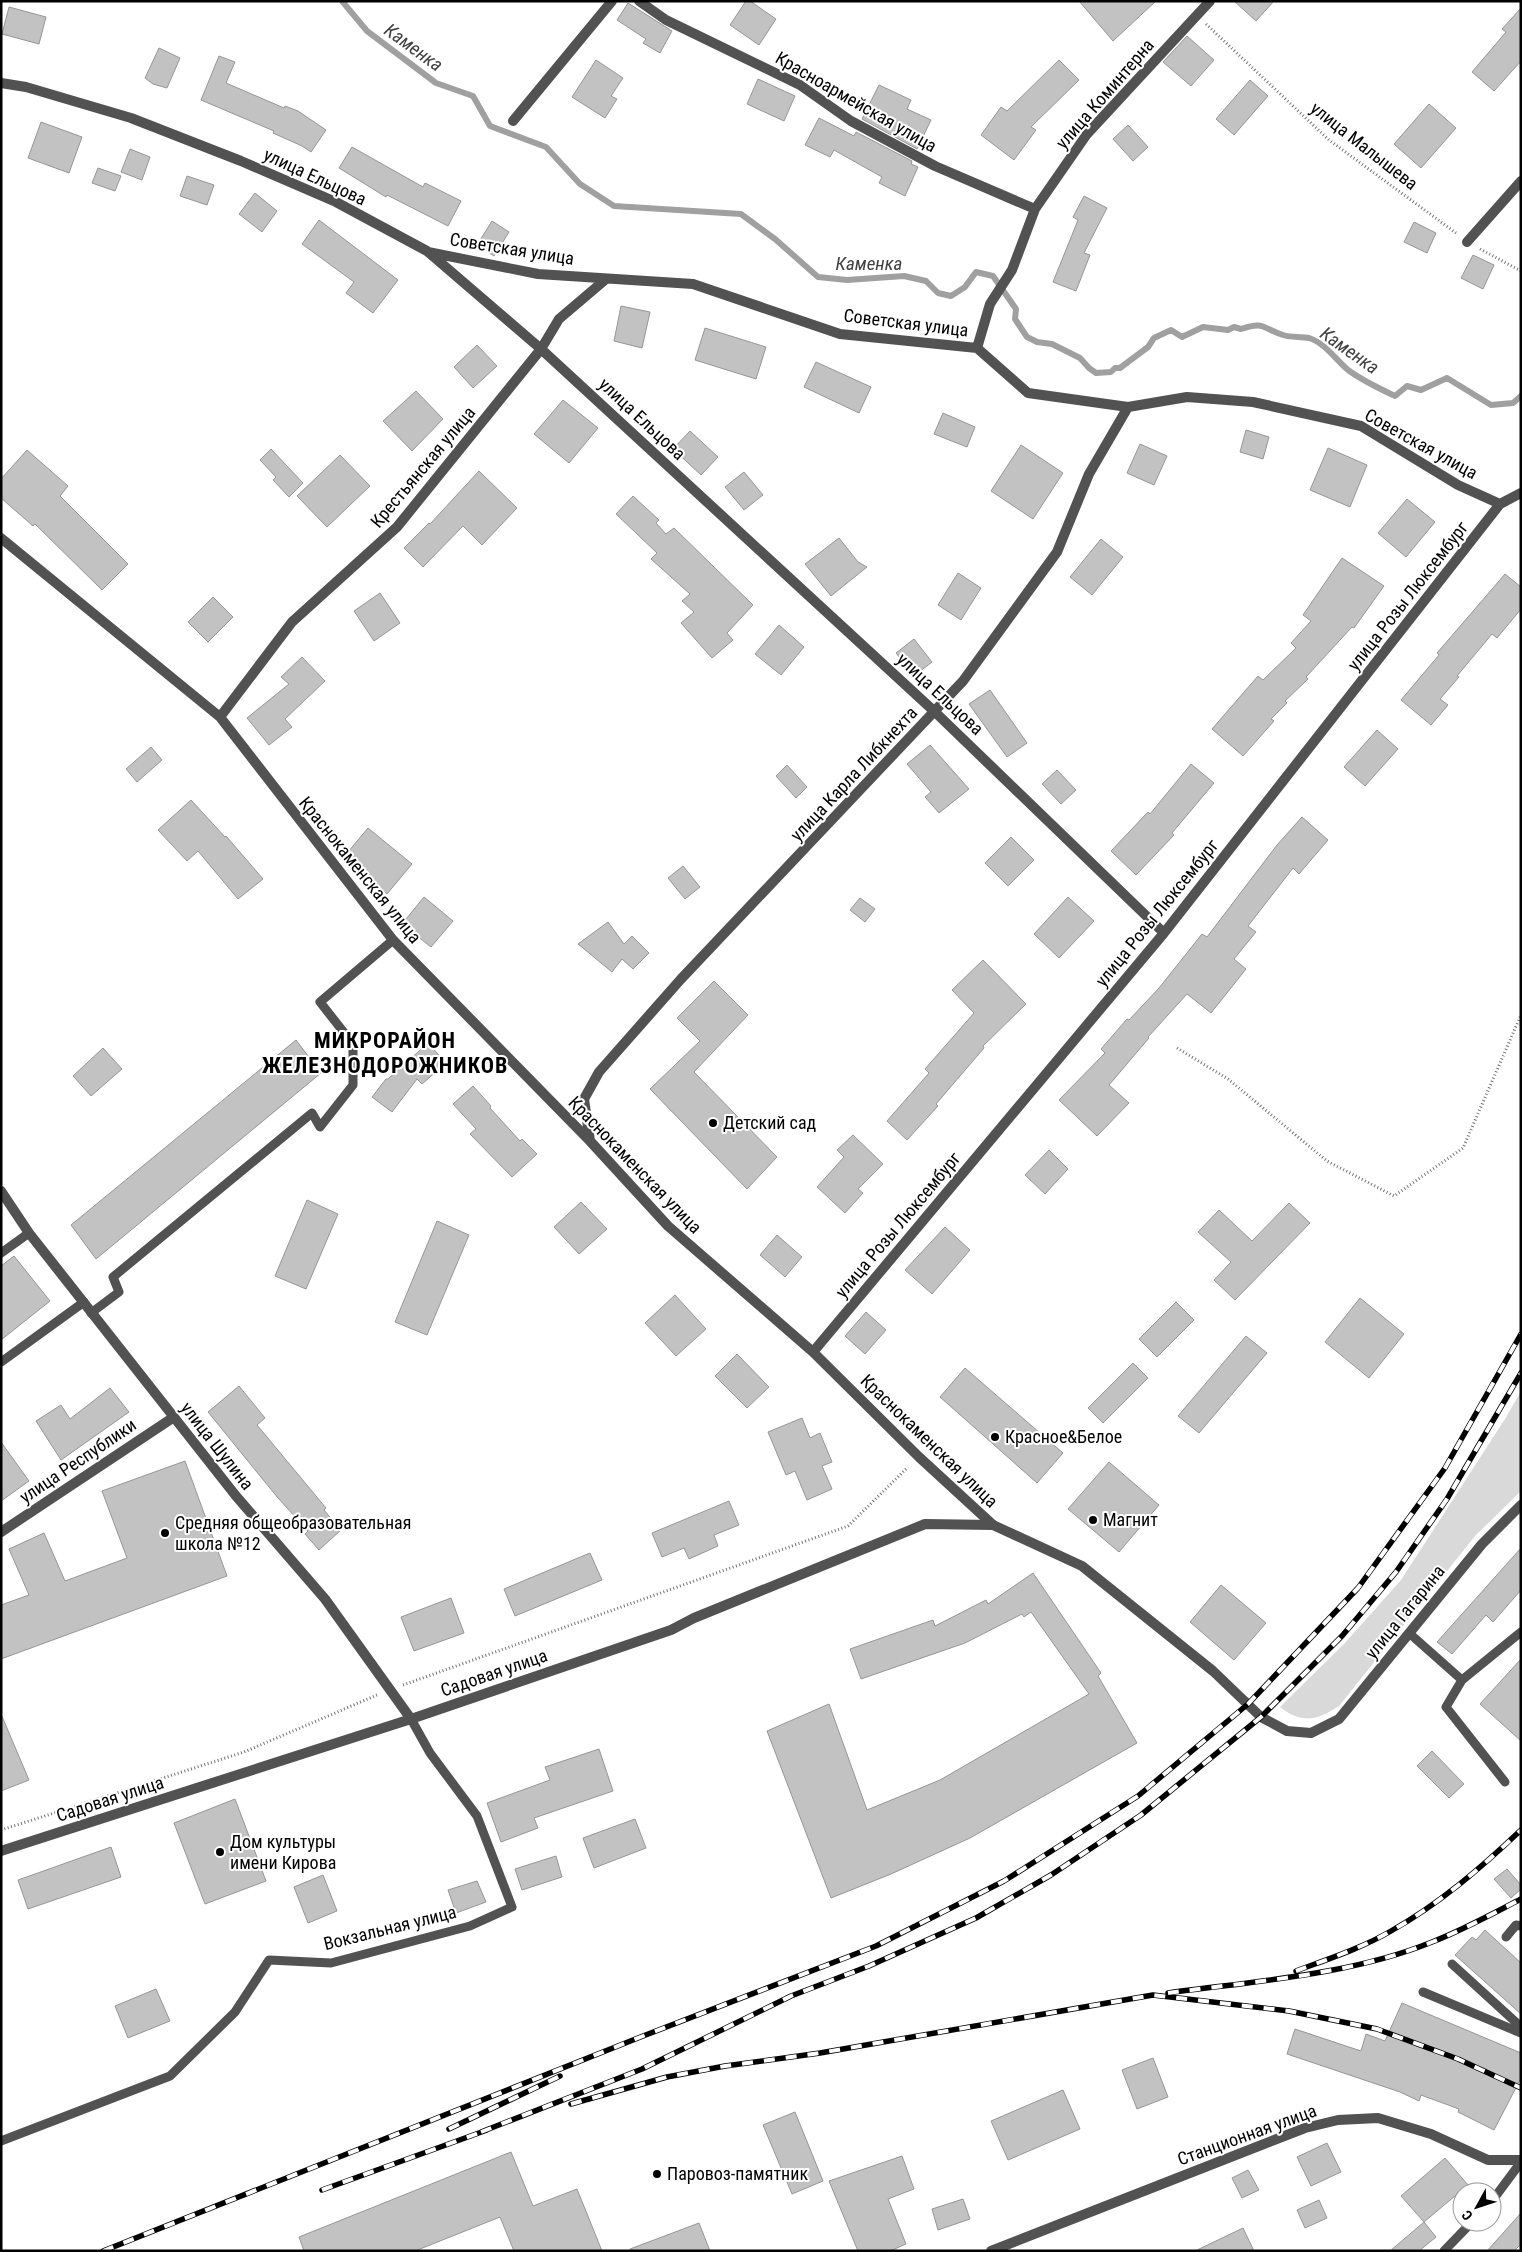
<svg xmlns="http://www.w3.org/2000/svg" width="1522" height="2252" font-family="'Roboto Condensed',sans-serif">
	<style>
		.green { fill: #d9d9d9 }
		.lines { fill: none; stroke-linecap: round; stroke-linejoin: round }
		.stream { stroke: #a0a0a0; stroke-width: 6 }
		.building { fill: #c2c2c2; stroke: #969696 }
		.path { stroke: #747474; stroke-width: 3; stroke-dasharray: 1 2.5; stroke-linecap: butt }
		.service { stroke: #525252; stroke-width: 9 }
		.minor { stroke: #525252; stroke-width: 10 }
		.tertiary { stroke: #525252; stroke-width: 10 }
		.rail-casing { stroke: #000; stroke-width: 5.5 }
		.rail { stroke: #fff; stroke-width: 4; stroke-dasharray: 11; stroke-linecap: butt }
		.poi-dot { fill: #000; stroke: #fff; stroke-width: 2 }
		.labels { text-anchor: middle; stroke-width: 4; stroke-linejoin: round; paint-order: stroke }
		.street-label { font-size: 18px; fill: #000; stroke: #fff }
		.poi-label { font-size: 18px; fill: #000; stroke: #fff; text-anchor: start }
		.water-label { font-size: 19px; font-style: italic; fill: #414141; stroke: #fff }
		.district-label { font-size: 22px; font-weight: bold; letter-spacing: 1px; fill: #000; stroke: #fff }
	</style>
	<rect width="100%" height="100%" fill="#fff"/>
	<!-- green -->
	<path class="green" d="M1521 1391V1491L1475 1536 1339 1706C1316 1721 1302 1724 1280 1707L1344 1644 1401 1580 1505 1419Z"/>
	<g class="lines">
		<!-- stream -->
		<path class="stream" d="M342 1 367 31 436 83 473 96 490 126 546 147 580 184 614 206 741 214 775 239 818 277 847 280 904 276 926 281 938 293 951 296 965 287 976 272 993 276 1016 309 1015 319 1027 337 1037 342 1052 344 1080 358 1089 368 1096 373 1111 372 1115 368H1120L1148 347 1154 338 1171 330 1182 337 1203 327 1228 330 1234 327 1241 329C1265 321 1261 328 1283 335 1292 338 1301 336 1309 338 1325 343 1336 360 1348 370 1363 381 1378 388 1395 396L1407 386 1421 390 1447 378 1491 405 1513 403 1521 396"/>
	</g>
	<!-- building -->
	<path class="building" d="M746 1H750L776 19 759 45 730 25Z
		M1079 1H1156L1113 41Z
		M1234 1H1274L1256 21Z
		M628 3 672 31 660 53 643 43 646 39 617 20Z
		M9 7 46 17 39 44 2 34Z
		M1521 8V61L1494 91 1472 72 1506 32 1502 29Z
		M1187 36 1214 60 1191 86 1163 62Z
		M159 48 180 58 167 88 153 84 145 78Z
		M219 56 235 62 226 83 284 108 285 106 298 111 326 130 311 152 302 146 273 133 274 131 201 100Z
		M596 60 623 78 611 96 617 99 605 118 572 97Z
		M1059 60 1079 80 1031 127 1036 130 1014 160 981 135 1001 107 1007 111Z
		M758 79 795 96 784 121 747 104Z
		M1250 80 1268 96 1234 135 1216 119Z
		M879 85 911 100 907 109 931 120 917 149 862 119Z
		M1429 104 1456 128 1421 168 1394 144Z
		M819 118 854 136 856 132 912 161 911 164 918 167 905 196 879 183 882 177 834 150 830 157 805 145Z
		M41 122 82 137 69 173 28 158Z
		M1128 125 1148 147 1133 161 1113 139Z
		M352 147 423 187 425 183 461 201 448 226 387 195 386 197 339 168Z
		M130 149 150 157 142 180 121 172Z
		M98 168 121 176 115 191 92 183Z
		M187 176 214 185 207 205 180 196Z
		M255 193 277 211 262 232 239 214Z
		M1084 196 1107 208 1084 253 1090 255 1076 291 1053 282 1078 220 1073 217Z
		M319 220 398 280 373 313 346 293 354 282 302 244Z
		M492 221 509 232 494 256 477 245Z
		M1414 222 1436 233 1427 253 1404 242Z
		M1473 255 1494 265 1483 289 1461 278Z
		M621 306 650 312 642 348 614 341Z
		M705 328 766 347 756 379 695 360Z
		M477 345 497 366 473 388 454 367Z
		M816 362 871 387 859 413 804 387Z
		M416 391 443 419 412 451 383 421Z
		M563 400 598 428 569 463 534 434Z
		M943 413 975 427 967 447 934 434Z
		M1246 430 1269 437 1263 459 1240 452Z
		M690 431 718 457 701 475 673 449Z
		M1140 444 1167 456 1154 485 1127 473Z
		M1021 445 1063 473 1033 519 991 491Z
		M1328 448 1367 465 1350 507 1310 490Z
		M271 449 303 483 289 497 273 480 276 477 260 460Z
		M27 450 68 486 60 496 128 564 102 590 35 524 33 526 1 498V479Z
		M340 455 370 486 327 527 297 496Z
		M479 471 517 508 482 545 463 526 423 567 404 548 429 523 430 524Z
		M744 472 763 495 744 510 725 487Z
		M633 496 659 520 656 523 666 534 674 528 753 605 727 633 733 640 712 658 681 623 694 612 682 601 690 594 651 559 657 553 616 514Z
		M1407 499 1435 522 1406 557 1378 533Z
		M839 538 858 562 867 567 831 596 805 564Z
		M1101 539 1123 557 1092 595 1070 577Z
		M1342 558 1384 586 1354 628 1352 627 1306 677 1308 679 1285 701 1287 703 1271 719 1274 721 1243 756 1212 729 1258 676 1263 680 1296 648 1291 643 1311 621 1303 615Z
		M958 573 981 588 961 620 938 605Z
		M1505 574 1521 587V609L1497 638 1492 634 1457 676 1459 677 1440 699 1448 705 1431 725 1401 700 1439 655 1437 653Z
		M380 593 400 623 374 641 354 611Z
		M213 597 233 617 208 642 188 622Z
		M779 625 804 647 781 675 755 654Z
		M914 639 932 662 914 676 896 653Z
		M302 657 325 681 285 719 292 727 269 745 247 718 289 684 281 677Z
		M990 690 1027 743 1007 757 969 704Z
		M1377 730 1398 749 1365 786 1344 767Z
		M930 745 969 789 939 813 925 797 931 792 907 764Z
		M151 747 162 760 137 782 126 769Z
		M1191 764 1214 783 1172 833 1174 835 1136 875 1111 851 1148 812 1150 814Z
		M787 765 807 787 796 798 776 776Z
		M1057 770 1076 790 1061 804 1042 784Z
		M191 800 225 837 226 836 263 879 238 899 198 851 187 861 158 830Z
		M1302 817 1328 840 1299 874 1293 868 1248 926 1256 932 1234 959 1246 969 1211 1013 1187 994 1148 1037 1149 1038 1109 1085 1129 1103 1097 1136 1059 1100 1105 1053 1101 1049 1127 1019 1129 1020 1159 988 1202 934 1207 937 1277 845Z
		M368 828 412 864 387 894 343 858Z
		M1011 837 1034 860 1008 886 985 863Z
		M683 866 700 887 685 899 668 878Z
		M424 897 453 921 431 947 402 924Z
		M1068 897 1094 921 1059 958 1034 934Z
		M860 898 875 909 865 922 850 910Z
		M608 922 624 944 632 936 649 953 633 969 622 959 612 972 578 944Z
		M983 960 1026 1004 983 1046 984 1048 936 1104 938 1106 907 1140 887 1121 929 1073 925 1069 974 1013 952 990Z
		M714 981 748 1015 694 1072 777 1157 747 1189 650 1089 700 1041 677 1018Z
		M296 1040 321 1073 96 1259 71 1225Z
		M428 1043 446 1063 422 1084 417 1079 392 1112 372 1097 386 1079H388Z
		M103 1048 122 1069 91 1096 73 1076Z
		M473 1086 491 1106 490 1108 520 1141 522 1139 537 1154 512 1177 470 1134 476 1129 453 1104Z
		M853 1135 883 1164 858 1189 863 1193 845 1213 817 1187 844 1157 837 1150Z
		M1049 1150 1068 1169 1045 1194 1025 1175Z
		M307 1200 338 1214 306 1289 275 1276Z
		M581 1202 607 1229 579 1254 554 1227Z
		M1289 1203 1310 1223 1235 1300 1214 1280 1231 1262 1198 1232 1219 1210 1252 1241Z
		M437 1221 469 1235 427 1335 395 1322Z
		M945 1227 970 1250 932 1294 905 1270Z
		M777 1235 802 1257 785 1277 760 1255Z
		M14 1256 50 1301 1 1340V1266Z
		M675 1295 706 1329 676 1356 645 1323Z
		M1360 1298 1404 1334 1369 1378 1325 1342Z
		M1176 1302 1194 1320 1157 1357 1139 1339Z
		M866 1312 886 1330 865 1354 845 1336Z
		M1246 1336 1267 1353 1199 1433 1178 1416Z
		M737 1354 769 1387 747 1408 715 1376Z
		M1133 1363 1148 1378 1103 1423 1088 1408Z
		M965 1368 1063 1453 1037 1483 940 1397Z
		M239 1386 265 1418 257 1425 326 1508 324 1510 341 1530 319 1550 305 1534 308 1531 278 1498 208 1412Z
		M110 1388 129 1412 61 1460 36 1421 61 1405 70 1419Z
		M802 1418 810 1438 820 1433 832 1462 822 1466 832 1489 807 1500 795 1471 786 1475 768 1432Z
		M1 1442 29 1481 1 1501Z
		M185 1461 227 1576 1 1659V1605L29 1595 9 1549 44 1533 65 1581 127 1558 102 1491Z
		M1109 1462 1159 1505 1119 1552 1068 1509Z
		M729 1501 739 1525 714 1535 718 1546 689 1559 684 1548 662 1557 652 1533Z
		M1521 1548V1590L1493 1622 1486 1615 1452 1654 1437 1642Z
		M590 1553 602 1580 515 1616 504 1589Z
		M1033 1573 1101 1673 1098 1676 1137 1743 970 1838 891 1874 831 1898 767 1731 829 1704 867 1810 940 1780 1089 1694 1031 1612 1024 1617 1022 1614 965 1643 861 1679 850 1649 933 1620 935 1626 986 1600 988 1604Z
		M1221 1585 1266 1623 1234 1660 1190 1622Z
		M451 1598 464 1633 414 1651 401 1617Z
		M1521 1659V1741L1480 1704Z
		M1 1714 29 1780 1 1791Z
		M599 1749 613 1791 534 1818 538 1828 501 1842 487 1803 550 1780 545 1767Z
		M1432 1751 1464 1784 1449 1798 1417 1766Z
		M235 1799 266 1881 205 1904 174 1823Z
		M635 1819 646 1848 594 1868 583 1838Z
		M111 1847 121 1877 28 1909 18 1880Z
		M556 1856 562 1877 522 1890 515 1869Z
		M1507 1869 1521 1885V1889L1511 1898 1494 1879Z
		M323 1875 337 1911 308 1923 294 1887Z
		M477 1881 486 1902 456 1913 448 1890Z
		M1485 1930 1521 1963V2014L1455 1955 1472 1937 1476 1940Z
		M156 1989 170 2021 128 2038 115 2006Z
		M1402 2003 1521 2053V2078L1494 2130 1458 2112 1459 2109 1421 2095 1419 2101 1400 2092 1287 2054 1295 2029 1361 2051 1366 2034 1385 2041Z
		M1153 2058 1168 2097 1137 2109 1122 2070Z
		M1063 2090 1080 2129 1008 2160 991 2121Z
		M795 2112 823 2181 792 2194 763 2125Z
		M1327 2143 1341 2172 1311 2186 1297 2157Z
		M511 2152 533 2206 577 2189 602 2251H514L500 2217 415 2251H304L299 2237Z
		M902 2156 914 2189 888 2199 906 2244 890 2251H858L829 2181Z
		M1445 2158 1468 2185 1424 2222 1401 2196Z
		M1248 2170 1259 2190 1242 2198 1232 2178Z
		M963 2199 970 2219 938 2230 932 2209Z
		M1319 2200 1327 2218 1305 2228 1297 2210Z
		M1521 2213V2244L1514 2251H1487Z
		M1424 2222 1436 2237 1419 2251H1390Z
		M699 2223 710 2251H630V2249Z
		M1243 2228 1254 2251H1195Z"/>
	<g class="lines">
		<!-- path -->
		<path class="path" d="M1206 24 1329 140 1456 233
			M1480 249 1521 271
			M1177 1048 1228 1079 1327 1161 1394 1196 1463 1148 1521 1015
			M403 1685 848 1526 908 1467
			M1 1830 244 1752 377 1695"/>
		<!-- service -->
		<path class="service" d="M1 1253 29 1233
			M91 1313 119 1292 113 1277 312 1113 320 1127 353 1085V1044L320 1002 393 940
			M1 1362 84 1302
			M1409 1633 1462 1680 1521 1632
			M1462 1680 1446 1707 1505 1782
			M1506 1937 1516 1925 1521 1926
			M1452 1964 1521 2027
			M1423 1992 1521 2033
			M1 2141 170 2076 235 2012 269 1960 331 1963 470 1926 512 1907 477 1816 430 1753 411 1719
			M1492 2201 1521 2162
			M1444 2251 1472 2222"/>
		<!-- minor -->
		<path class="minor" d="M639 1 666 20 800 85 851 121 935 166 1035 209
			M1 83 26 87 131 118 241 161 336 202 427 251 541 349 935 712 1164 933
			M513 121 612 1
			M1467 242 1521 181
			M428 252 538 274 693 284 840 334 977 348 1028 393 1128 407 1187 397 1253 402 1361 426 1458 485 1500 504
			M977 348 990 304 1012 270 1035 209 1087 134 1210 1
			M1 538 220 717 393 940 590 1141 668 1226 813 1352 919 1457 993 1525
			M220 717 292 622 397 527 541 349 559 319 606 279
			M590 1141 584 1099 599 1072 681 979 963 681 1057 552 1089 474 1128 407
			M1 1191 29 1233 236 1496 325 1599 411 1719
			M813 1352 1164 933 1500 504 1521 493
			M1 1532 174 1417
			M991 2251 1305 2128 1338 2120 1378 2118 1431 2134 1488 2160H1521"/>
		<!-- tertiary -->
		<path class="tertiary" d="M1 1851 411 1719 671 1630 694 1618 925 1524 993 1525 1082 1566 1213 1671 1261 1717 1287 1731 1311 1733 1339 1719 1482 1544 1521 1505"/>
		<defs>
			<path id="rail" d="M1296 1971C1328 1959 1362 1948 1391 1931 1439 1904 1481 1868 1521 1830
				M1168 1993C1255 1981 1351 1975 1432 1942 1463 1930 1492 1914 1521 1899
				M571 2104 667 2077 725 2066 820 2053 1153 1995 1289 2011 1377 2029 1458 2059 1521 2088
				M449 2129 560 2076
				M481 2132 642 2069 791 1996 869 1966 976 1918 1051 1875 1141 1815 1261 1717 1342 1636 1396 1572 1447 1499 1521 1373
				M322 2190 487 2130
				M103 2251 643 2036 876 1946 1004 1881 1138 1796 1248 1704 1358 1588 1445 1468 1521 1334"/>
		</defs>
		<!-- rail casing -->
		<use href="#rail" class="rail-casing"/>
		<!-- rail -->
		<use href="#rail" class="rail"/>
	</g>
	<!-- markers -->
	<g class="poi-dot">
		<circle cx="713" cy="1123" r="5"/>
		<circle cx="995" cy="1437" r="5"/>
		<circle cx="1093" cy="1520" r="5"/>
		<circle cx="165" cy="1533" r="5"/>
		<circle cx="220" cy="1852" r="5"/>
		<circle cx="657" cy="2174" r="5"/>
	</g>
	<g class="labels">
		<!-- street labels -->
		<g class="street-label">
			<text transform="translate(1105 94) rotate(-49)" y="6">улица Коминтерна</text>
			<text transform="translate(856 102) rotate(30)" y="6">Красноармейская улица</text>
			<text transform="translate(1364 146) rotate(38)" y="6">улица Малышева</text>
			<text transform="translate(315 177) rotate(25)" y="6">улица Ельцова</text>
			<text transform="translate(512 249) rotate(9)" y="6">Советская улица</text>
			<text transform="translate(906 323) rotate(7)" y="6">Советская улица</text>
			<text transform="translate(642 419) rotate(43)" y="6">улица Ельцова</text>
			<text transform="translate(1421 444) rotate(29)" y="6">Советская улица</text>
			<text transform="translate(423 467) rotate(-50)" y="6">Крестьянская улица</text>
			<text transform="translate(1408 596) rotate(-52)" y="6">улица Розы Люксембург</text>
			<text transform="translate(940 694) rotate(43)" y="6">улица Ельцова</text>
			<text transform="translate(854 774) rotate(-47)" y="6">улица Карла Либкнехта</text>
			<text transform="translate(360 870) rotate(51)" y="6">Краснокаменская улица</text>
			<text transform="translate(1157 913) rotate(-51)" y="6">улица Розы Люксембург</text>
			<text transform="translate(635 1165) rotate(46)" y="6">Краснокаменская улица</text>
			<text transform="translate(898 1225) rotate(-50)" y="6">улица Розы Люксембург</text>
			<text transform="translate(929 1441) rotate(44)" y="6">Краснокаменская улица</text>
			<text transform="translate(217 1446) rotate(52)" y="6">улица Шулина</text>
			<text transform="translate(78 1461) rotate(-34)" y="6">улица Республики</text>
			<text transform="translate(1405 1612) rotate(-51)" y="6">улица Гагарина</text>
			<text transform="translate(494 1673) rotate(-19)" y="6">Садовая улица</text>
			<text transform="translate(110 1799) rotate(-18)" y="6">Садовая улица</text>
			<text transform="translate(390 1928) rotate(-14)" y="6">Вокзальная улица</text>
			<text transform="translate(1247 2135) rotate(-20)" y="6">Станционная улица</text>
		</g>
		<!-- poi labels -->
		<g class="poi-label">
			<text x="723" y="1129">Детский сад</text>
			<text x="1005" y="1443">Красное&amp;Белое</text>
			<text x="1103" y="1526">Магнит</text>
			<text x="175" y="1529">Средняя общеобразовательная<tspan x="175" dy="21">школа №12</tspan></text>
			<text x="230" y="1848">Дом культуры<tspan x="230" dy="21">имени Кирова</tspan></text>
			<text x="667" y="2180">Паровоз-памятник</text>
		</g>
		<!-- water labels -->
		<g class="water-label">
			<text transform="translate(414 47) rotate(36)" y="7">Каменка</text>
			<text x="869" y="270">Каменка</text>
			<text transform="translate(1350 350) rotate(35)" y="7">Каменка</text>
		</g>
		<!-- district labels -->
		<g class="district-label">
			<text x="385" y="1048">МИКРОРАЙОН<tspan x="385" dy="25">ЖЕЛЕЗНОДОРОЖНИКОВ</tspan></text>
		</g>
	</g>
	<!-- border -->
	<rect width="1522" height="2252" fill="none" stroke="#000000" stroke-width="5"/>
	<!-- north arrow -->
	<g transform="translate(1477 2207) rotate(230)"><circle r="24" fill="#ffffff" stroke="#999999"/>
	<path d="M0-4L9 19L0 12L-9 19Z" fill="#000000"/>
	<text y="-8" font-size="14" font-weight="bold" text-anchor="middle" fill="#000000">С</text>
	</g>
</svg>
